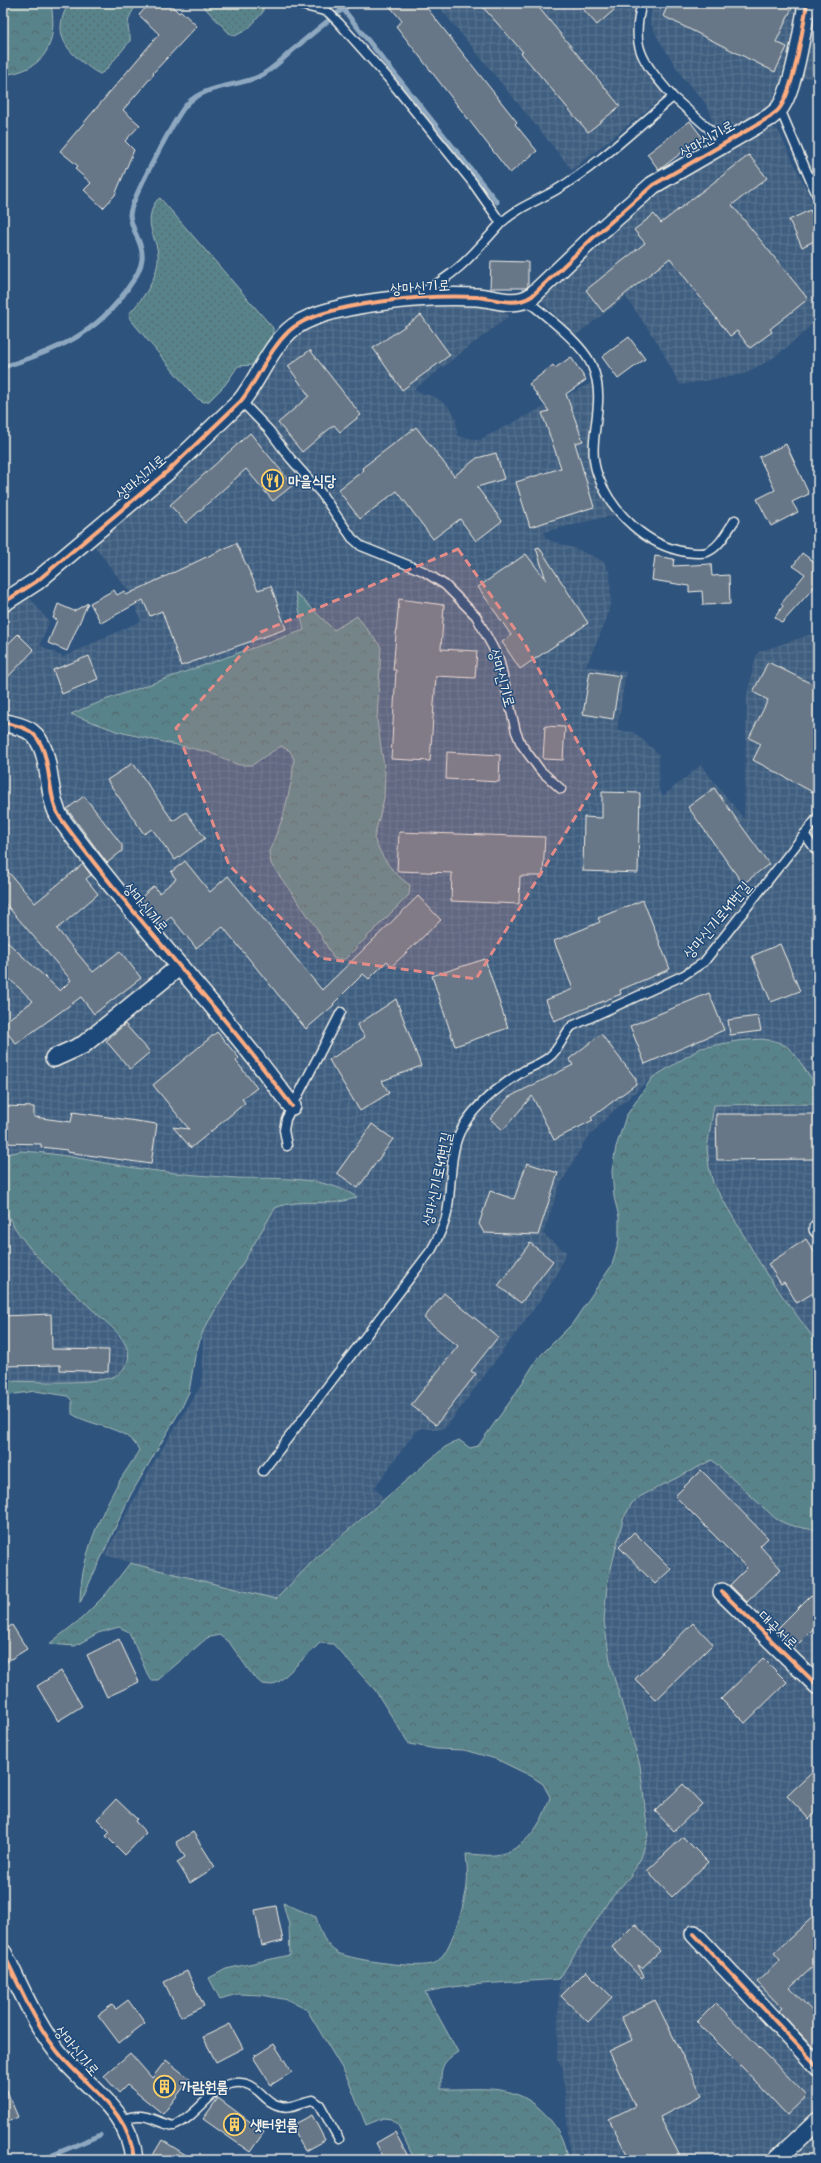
<svg xmlns="http://www.w3.org/2000/svg" width="821" height="2163" font-family="'Patrick Hand','Poor Story',sans-serif">
	<style>
		.industrial { fill: url(#industrial-grid); fill-rule: evenodd }
		.forest { fill: url(#forest-crowns); stroke: #a6bab9 }
		.garden { fill: url(#garden-dots); stroke: #a6bab9 }
		.lines { fill: none; stroke-linecap: round; stroke-linejoin: round }
		.stream { stroke: #8ea8c0; stroke-width: 5 }
		.building { fill: #687787; stroke: #f4f1e8 }
		.service-casing { stroke: #f4f1e8; stroke-width: 11 }
		.minor-casing { stroke: #f4f1e8; stroke-width: 20 }
		.service { stroke: #1f4a7a; stroke-width: 8 }
		.minor { stroke: #1f4a7a; stroke-width: 17 }
		.cycleway-casing { stroke: #1f4a7a; stroke-width: 6 }
		.cycleway { stroke: #ffac80; stroke-width: 4 }
		.marked { fill: #e58c88; fill-opacity: 0.2; stroke: #e58c88; stroke-width: 3; stroke-dasharray: 8 5; stroke-linejoin: round }
		.labels { text-anchor: middle; stroke-width: 3; stroke-linejoin: round; paint-order: stroke }
		.street-label { font-size: 15px; fill: #f4f1e8; stroke: #1f4a7a }
		.poi-label { font-size: 15px; font-weight: bold; fill: #f4f1e8; stroke: #1f4a7a; text-anchor: start }
	</style>
	<defs>
		<pattern id="industrial-grid" width="8" height="8" patternUnits="userSpaceOnUse"><rect width="8" height="8" fill="#3f5e80"/><path d="M0 4h8M4 0v8" fill="none" stroke="#5b7692"/></pattern>
		<pattern id="forest-crowns" width="20" height="18" patternUnits="userSpaceOnUse"><rect width="20" height="18" fill="#58838a"/><path d="M2 6a3 3 0 1 1 6 0M12 15a3 3 0 1 1 6 0" fill="none" stroke="#526b6f"/></pattern>
		<pattern id="garden-dots" width="8" height="8" patternUnits="userSpaceOnUse"><rect width="8" height="8" fill="#58838a"/><path d="M2 2h.1M6 6h.1" fill="none" stroke="#526b6f" stroke-width="1.8" stroke-linecap="round"/></pattern>
	</defs>
	<rect width="100%" height="100%" fill="#2e537d"/>
	<filter id="ink" filterUnits="userSpaceOnUse"><feTurbulence type="fractalNoise" baseFrequency=".025" numOctaves="2"/><feDisplacementMap in="SourceGraphic" scale="8" xChannelSelector="R" yChannelSelector="G"/><feConvolveMatrix kernelMatrix="1 2 1 2 8 2 1 2 1" color-interpolation-filters="sRGB"/></filter>
	<g filter="url(#ink)">
		<!-- industrial -->
		<path class="industrial" d="M436 3H636L632 35 635 51 639 63 663 93 662 98 572 170Z
			M653 3H799L791 51 780 88 772 103 761 114 732 132 713 125 709 110 703 100 683 78 656 35 650 21Z
			M813 3H818V79L800 77Z
			M769 125 778 130 818 214V319L789 346 770 360 744 374 680 385 659 345 626 297 576 335 545 305 541 300 546 290 665 184Z
			M492 305 502 308 509 316 413 390 437 398 448 406 455 416 458 436 479 440 591 383 595 394V403L590 446 591 465 595 482 614 515 544 532 546 539 579 550 603 561 610 573 611 601 606 621 586 666 626 672 617 731 633 732 659 754V790L663 796 701 765 744 819 747 696 753 667 758 652 818 632V1085L811 1080 794 1052 761 1039 737 1041 701 1048 652 1078 610 1114 585 1141 559 1187 543 1234 566 1252 557 1274 544 1295 447 1426 439 1430 421 1428 415 1432 375 1487 383 1498 318 1556 276 1599 189 1579 105 1555 151 1467 202 1384 203 1331 275 1208 290 1202 345 1203 356 1197 347 1191 326 1184 295 1179 188 1174 113 1165 38 1152 21 1151 7 1154 3 1159V611L28 595 49 622 40 645 63 657 141 621 130 593 93 544 202 453 233 423 253 400 281 353 298 335 320 323 339 318 415 308ZM295 593 334 630 381 647 377 720 382 747 374 838 388 866 396 875 410 885 334 958 316 927 271 864 269 852 283 817 292 779 294 759 290 751 281 746 262 761 239 764 209 752 119 732 71 714 105 700 304 630Z
			M818 1104V1344L767 1275 725 1205 713 1183 709 1167 707 1148 714 1105Z
			M3 1204 15 1228 123 1341 129 1352 128 1362 123 1371 112 1377 92 1381H3Z
			M712 1460 776 1519 818 1531V2160H570L563 2068 557 2060 559 1979 608 1902 631 1875 641 1858 648 1835 611 1667 604 1621 607 1585 623 1519 632 1503 641 1496Z"/>
		<!-- forest -->
		<path class="forest" d="M3 3H51C58 43 46 70 3 75Z
			M295 592 334 630 357 616 381 647 377 720 385 773 384 799 374 838C382 858 392 873 410 885L409 895 345 959H334L316 927 271 864 269 852 283 817 292 779 294 759 290 751 281 746 252 765H239L208 752 119 732 71 714 105 700 304 630Z
			M761 1039C767 1040 775 1040 780 1043 799 1050 803 1074 818 1085V1104L714 1105 707 1148 709 1167 713 1183 767 1275 818 1344V1531L789 1525 776 1519 712 1460 641 1496 632 1503 623 1519 607 1585 604 1621 611 1667 640 1765 648 1835 641 1858 631 1875 608 1902 559 1979C514 1983 469 1982 425 1992L458 2052C440 2063 441 2069 441 2089 483 2090 516 2081 547 2116 559 2130 565 2141 567 2160H439L438 2156 427 2153 414 2159 398 2125 391 2119 383 2118 366 2125 346 2075 307 2010 288 2000 262 1995 237 1994 220 1999 209 1978 226 1969 290 1955 289 1925 283 1903 316 1917C320 1931 325 1946 338 1953 353 1960 420 1970 435 1963 451 1954 465 1903 467 1885 468 1875 467 1864 466 1854 476 1854 485 1856 495 1855 524 1852 543 1823 550 1797L543 1784 531 1776 496 1759 464 1750 436 1749 409 1744 375 1690 333 1644 320 1643 280 1681 272 1685 262 1684 253 1676 229 1642 219 1635 207 1638 158 1680H150L129 1632 119 1627 98 1633 75 1646 49 1644 81 1619 106 1594 130 1563 276 1599 318 1556 445 1447 459 1440 470 1448 478 1446 514 1396 537 1359 572 1324 612 1265 619 1240V1217L614 1197 612 1171 616 1147 626 1116 652 1078 701 1048 737 1041Z
			M21 1151C64 1153 107 1165 150 1170 179 1174 209 1176 238 1178 277 1179 322 1175 357 1197 331 1209 304 1196 275 1208L203 1331 195 1356 189 1392 181 1409 131 1494 80 1603C80 1563 97 1521 116 1487 123 1474 132 1463 139 1450 127 1426 92 1427 72 1414V1401L68 1396 35 1391 3 1396V1381C30 1381 89 1385 112 1377 122 1374 131 1362 128 1351 124 1335 106 1323 95 1312 64 1283 20 1247 4 1207 0 1196 3 1171 3 1159L7 1154Z"/>
		<!-- garden -->
		<path class="garden" d="M69 3H139C133 9 128 17 128 26 128 32 131 35 130 41L105 71 100 74C93 71 88 66 82 62 61 45 54 28 69 3Z
			M200 3H259L263 7V12L248 29 235 36 230 34Z
			M160 198 273 328V333L253 365 238 366 225 385 209 401 204 402 195 397 130 319 129 314C141 300 153 286 157 267 163 243 143 231 153 207 155 203 156 200 160 198Z"/>
		<g class="lines">
			<!-- stream -->
			<path class="stream" d="M343 9 497 202
				M3 367C54 351 97 335 128 288 134 279 141 270 142 259 144 244 131 230 130 215 130 201 176 117 186 105 204 85 235 87 258 77 273 70 282 59 294 49 312 33 332 18 350 3
				M41 2160 100 2135"/>
		</g>
		<!-- building -->
		<path class="building" d="M150 3H169L179 13 181 11 197 26 153 73 154 74 123 110 140 125 125 141 134 150 115 195 103 208 84 190 91 183 75 169 78 166 60 151 159 34 139 15Z
			M387 3H423L517 122 515 124 537 151 510 173 396 26 402 21Z
			M479 3H535L620 106 588 132 521 53 523 52Z
			M578 3H622L597 25Z
			M669 3H780L792 8 776 42 787 47 775 72 663 16Z
			M690 121 702 137 659 170 647 154Z
			M749 155 767 178 732 205 808 299 770 329 772 332 750 348 737 331 730 336 670 258 603 312 586 290 645 243 634 230 654 214 661 223Z
			M810 210 818 226V239L802 247 789 220Z
			M491 261 528 262V286L526 288H490Z
			M421 315 450 355 402 390 373 348Z
			M629 337 645 359 618 379 602 357Z
			M310 350 361 415 340 432 334 425 302 452 278 423 309 396 288 366Z
			M571 357 586 380 566 394 583 441 575 443 594 507 530 527 516 482 561 468 542 413 549 411 529 384 553 365 555 368Z
			M416 427 454 476 477 458 496 453 504 479 477 487 502 521 476 541 460 519 433 539 397 491 360 519 338 490 364 470 362 468Z
			M250 433 293 485 273 501 246 469 186 523 170 505Z
			M786 444 809 494 792 502 798 512 771 526 757 499 775 490 759 457Z
			M236 543 258 590 271 586 286 629 181 666 162 611 150 616 143 600 101 623 90 603 114 590 117 595 124 591 126 595Z
			M539 547 588 623 520 669 502 642 511 635 478 587 526 554 546 580 536 548Z
			M802 553 813 561 818 554V583L816 581 817 584 782 623 775 617 783 606 781 604 805 574 793 566Z
			M655 556 674 559 673 566 711 564 712 576 729 575 730 604 703 605 702 591 689 592V586L652 580Z
			M399 599 444 605 441 649 477 651 475 678 436 676 430 761 391 759 396 670H393Z
			M88 603 67 651 48 643 57 620 53 618 58 604 74 611Z
			M18 634 34 650 3 682V649Z
			M89 656 98 679 62 694 53 670Z
			M768 662 818 687V795L753 760 761 744 749 738 768 700 753 692Z
			M590 671 620 676 613 719 583 714Z
			M545 726 565 727 563 760 543 759Z
			M447 752 500 755 499 782 446 779Z
			M133 763 173 821 186 812 205 838 175 860 152 829 144 834 107 780Z
			M714 788 769 864 743 884 688 807Z
			M602 792 640 793 638 873 583 871 584 817 602 818Z
			M84 796 122 845V851L107 863 67 809Z
			M399 832 545 837 543 876H520L519 904 451 901 452 873 397 871Z
			M185 861 210 892 228 876 322 990 418 896 441 920 392 966 387 961 369 979 363 974 333 1004 334 1005 306 1029 223 927 196 948 171 917 160 926 138 900 154 886 159 893 176 879 171 872Z
			M83 864 91 875 86 879 98 894 57 929 93 972 120 951 141 978 94 1014 81 997 16 1044 3 1027V1023L33 1001 3 973V938L60 991 71 980 3 901V866L35 903Z
			M643 900 670 969 620 990 621 994 554 1021 546 1000 573 989 554 941 600 922 598 918Z
			M780 944 800 991 771 1002 752 956Z
			M485 959 508 1028 455 1046 432 976Z
			M709 993 724 1030 645 1064 630 1026Z
			M396 999 421 1066 382 1081 389 1093 360 1111 329 1060 365 1037 357 1025Z
			M758 1016 761 1031 730 1035 728 1020Z
			M125 1024 150 1052 130 1069 106 1041Z
			M217 1032 239 1058 236 1061 257 1088 242 1099 245 1103 191 1148 173 1127 189 1129 153 1085Z
			M601 1034 636 1079V1084L591 1118 593 1120 554 1140 532 1096 503 1130 490 1119 509 1097 573 1065 569 1059Z
			M3 1106 34 1107V1117L71 1122 73 1112 157 1124 151 1164 67 1152V1150L41 1147V1144L3 1143Z
			M716 1114H818V1159L717 1160Z
			M372 1124 393 1139 358 1188 337 1173Z
			M527 1163 558 1173 538 1235 484 1233 479 1224 490 1191 514 1199Z
			M806 1239 818 1258V1290L797 1303 784 1282 781 1284 768 1264Z
			M530 1243 553 1261 521 1303 498 1286Z
			M444 1293 498 1337 471 1371 476 1374 436 1425 411 1405 458 1346 424 1318Z
			M51 1314 52 1349 109 1350 108 1372 60 1370V1365L3 1366V1316Z
			M701 1470 768 1538 760 1546 781 1569 747 1602 730 1585 747 1568 675 1496Z
			M634 1532 671 1569 655 1584 619 1547Z
			M811 1595 818 1602V1624L795 1647 777 1629Z
			M693 1623 713 1644 656 1700 635 1679Z
			M12 1625 27 1649 3 1664V1631Z
			M119 1639 139 1682 107 1697 87 1655Z
			M763 1658 787 1682 745 1723 721 1699Z
			M61 1671 82 1706 58 1721 37 1686Z
			M818 1767V1810L809 1819 787 1796Z
			M683 1784 702 1804 674 1831 655 1811Z
			M116 1799 137 1819 135 1821 146 1833 125 1855 106 1836 110 1832 97 1819Z
			M193 1832 215 1867 190 1883 177 1862 185 1857 176 1842Z
			M683 1837 708 1862 672 1897 647 1871Z
			M276 1906 283 1941 262 1946 255 1910Z
			M818 1912V1962L790 1988 818 2017V2045L814 2048 779 2011 782 2008 757 1982 780 1960 774 1953Z
			M635 1924 660 1951 642 1968 638 1965 644 1977 642 1979 612 1947Z
			M187 1971 204 2006 181 2017 164 1982Z
			M586 1971 612 1997 588 2022 561 1996Z
			M128 2000 145 2023 119 2043 98 2015 112 2005 116 2009Z
			M655 2000 702 2095 660 2117 682 2160H630L609 2119 635 2106 609 2051 632 2040 621 2017Z
			M716 2003 807 2096 787 2115 743 2068 697 2022Z
			M230 2024 243 2048 216 2062 203 2037Z
			M274 2044 292 2072 271 2085 253 2057Z
			M130 2053 152 2078 166 2060 190 2079 163 2114 127 2085 119 2093 104 2076Z
			M3 2082 18 2117 3 2124Z
			M218 2098 264 2132 250 2152 203 2119Z
			M312 2115 325 2140 305 2151 291 2126Z
			M395 2132 410 2160H385L376 2143Z
			M162 2140 194 2160H150Z"/>
		<g class="lines">
			<defs>
				<path id="service" d="M293 3 328 12 339 23 388 78 473 183 501 223C473 254 458 274 420 293
					M642 3C629 49 645 64 673 97
					M780 109 818 198
					M501 223C520 206 535 202 556 190 597 166 636 128 673 97L725 143
					M526 300C546 316 582 343 592 366 609 404 584 441 598 476 612 513 647 546 686 552 693 553 701 554 707 552 720 547 727 531 735 520
					M241 401 269 430 290 458 321 493 352 538 361 546 423 571 445 585 476 616 499 659 516 732 521 744 540 770 561 789
					M804 834 818 853
					M287 1146 284 1130 286 1119 341 1012
					M263 1471 432 1249C438 1237 445 1226 447 1213 452 1188 449 1155 460 1132 472 1106 501 1085 525 1070 533 1066 542 1063 549 1057 560 1049 563 1035 572 1026L684 975 704 962 818 817
					M121 2120C147 2110 150 2121 174 2126 196 2117 212 2088 230 2084 258 2077 261 2103 281 2106 292 2109 302 2101 313 2100L320 2105 339 2139"/>
				<path id="minor" d="M3 603 37 581 169 470 241 401C259 378 268 351 289 331 321 301 432 295 476 297 495 298 514 308 532 296L596 235 653 185 770 117C773 114 777 112 779 109 794 90 803 28 807 3
					M3 722C12 725 23 726 31 732 54 749 45 797 61 819 114 892 174 958 231 1028 252 1053 272 1080 292 1106
					M54 1058 83 1045 180 966
					M818 1228V1229
					M722 1592 818 1686
					M694 1934 818 2067
					M3 1953C20 1986 34 2022 57 2051 86 2088 130 2109 134 2160
					M776 2160 818 2121"/>
			</defs>
			<!-- service casing -->
			<use href="#service" class="service-casing"/>
			<!-- minor casing -->
			<use href="#minor" class="minor-casing"/>
			<!-- service -->
			<use href="#service" class="service"/>
			<!-- minor -->
			<use href="#minor" class="minor"/>
			<defs>
				<path id="cycleway" d="M3 603 37 581 169 470 241 401C259 378 268 351 289 331 321 301 432 295 476 297 495 298 514 308 532 296L596 235 653 185 770 117C773 114 777 112 779 109 794 90 803 28 807 3
					M3 722C12 725 23 726 31 732 54 749 45 797 61 819 114 892 174 958 231 1028 252 1053 272 1080 292 1106
					M722 1592 818 1686
					M694 1934 818 2067
					M3 1953C20 1986 34 2022 57 2051 86 2088 130 2109 134 2160"/>
			</defs>
			<!-- cycleway casing -->
			<use href="#cycleway" class="cycleway-casing"/>
			<!-- cycleway -->
			<use href="#cycleway" class="cycleway"/>
		</g>
	</g>
	<!-- marked area -->
	<path class="marked" d="M458 549 524 642 598 780 476 979 320 958 229 865 176 728 261 632Z"/>
	<!-- icons -->
	<defs>
		<symbol id="restaurant-ring" viewBox="-11 -11 22 22"><circle r="9.5" fill="#1f4a7a" stroke="#ffd166" stroke-width="1.5"/><path d="M-5-6h1v4h1v-4h1v4h1v-4h1v5L-1.5 .5V6h-2V.5L-5-1ZM5-6V6H3V1.5H1.5Q1.5-4 5-6Z" fill="#ffd166"/></symbol>
		<symbol id="building-ring" viewBox="-11 -11 22 22"><circle r="9.5" fill="#1f4a7a" stroke="#ffd166" stroke-width="1.5"/><path d="M-4-6H4V6H1V3H-1V6H-4ZM-2.5-4.3h1.7v1.8h-1.7ZM.8-4.3h1.7v1.8H.8ZM-2.5-1h1.7V.8h-1.7ZM.8-1h1.7V.8H.8Z" fill="#ffd166"/></symbol>
	</defs>
	<g fill-rule="evenodd">
		<use href="#restaurant-ring" x="260" y="468" width="25" height="25"/>
		<use href="#building-ring" x="152" y="2074" width="25" height="25"/>
		<use href="#building-ring" x="222" y="2112" width="25" height="25"/>
	</g>
	<g class="labels">
		<!-- street labels -->
		<g class="street-label">
			<text transform="translate(707 139) rotate(-30)" y="5">상마신기로</text>
			<text transform="translate(420 287) rotate(-4)" y="5">상마신기로</text>
			<text transform="translate(141 477) rotate(-41)" y="5">상마신기로</text>
			<text transform="translate(502 678) rotate(74)" y="5">상마신기로</text>
			<text transform="translate(146 908) rotate(50)" y="5">상마신기로</text>
			<text transform="translate(717 920) rotate(-50)" y="5">상마신기로41번길</text>
			<text transform="translate(437 1179) rotate(-78)" y="5">상마신기로41번길</text>
			<text transform="translate(778 1630) rotate(44)" y="5">대곶서로</text>
			<text transform="translate(77 2051) rotate(50)" y="5">상마신기로</text>
		</g>
		<!-- poi labels -->
		<g class="poi-label">
			<text x="288" y="486">마을식당</text>
			<text x="180" y="2092">가람원룸</text>
			<text x="250" y="2130">샛터원룸</text>
		</g>
	</g>
	<!-- margin -->
	<rect width="821" height="2163" fill="none" stroke="#1f4a7a" stroke-width="16"/>
	<rect x="8" y="8" width="805" height="2147" fill="none" stroke="#f4f1e8" stroke-width="1.5" filter="url(#ink)"/>
</svg>
